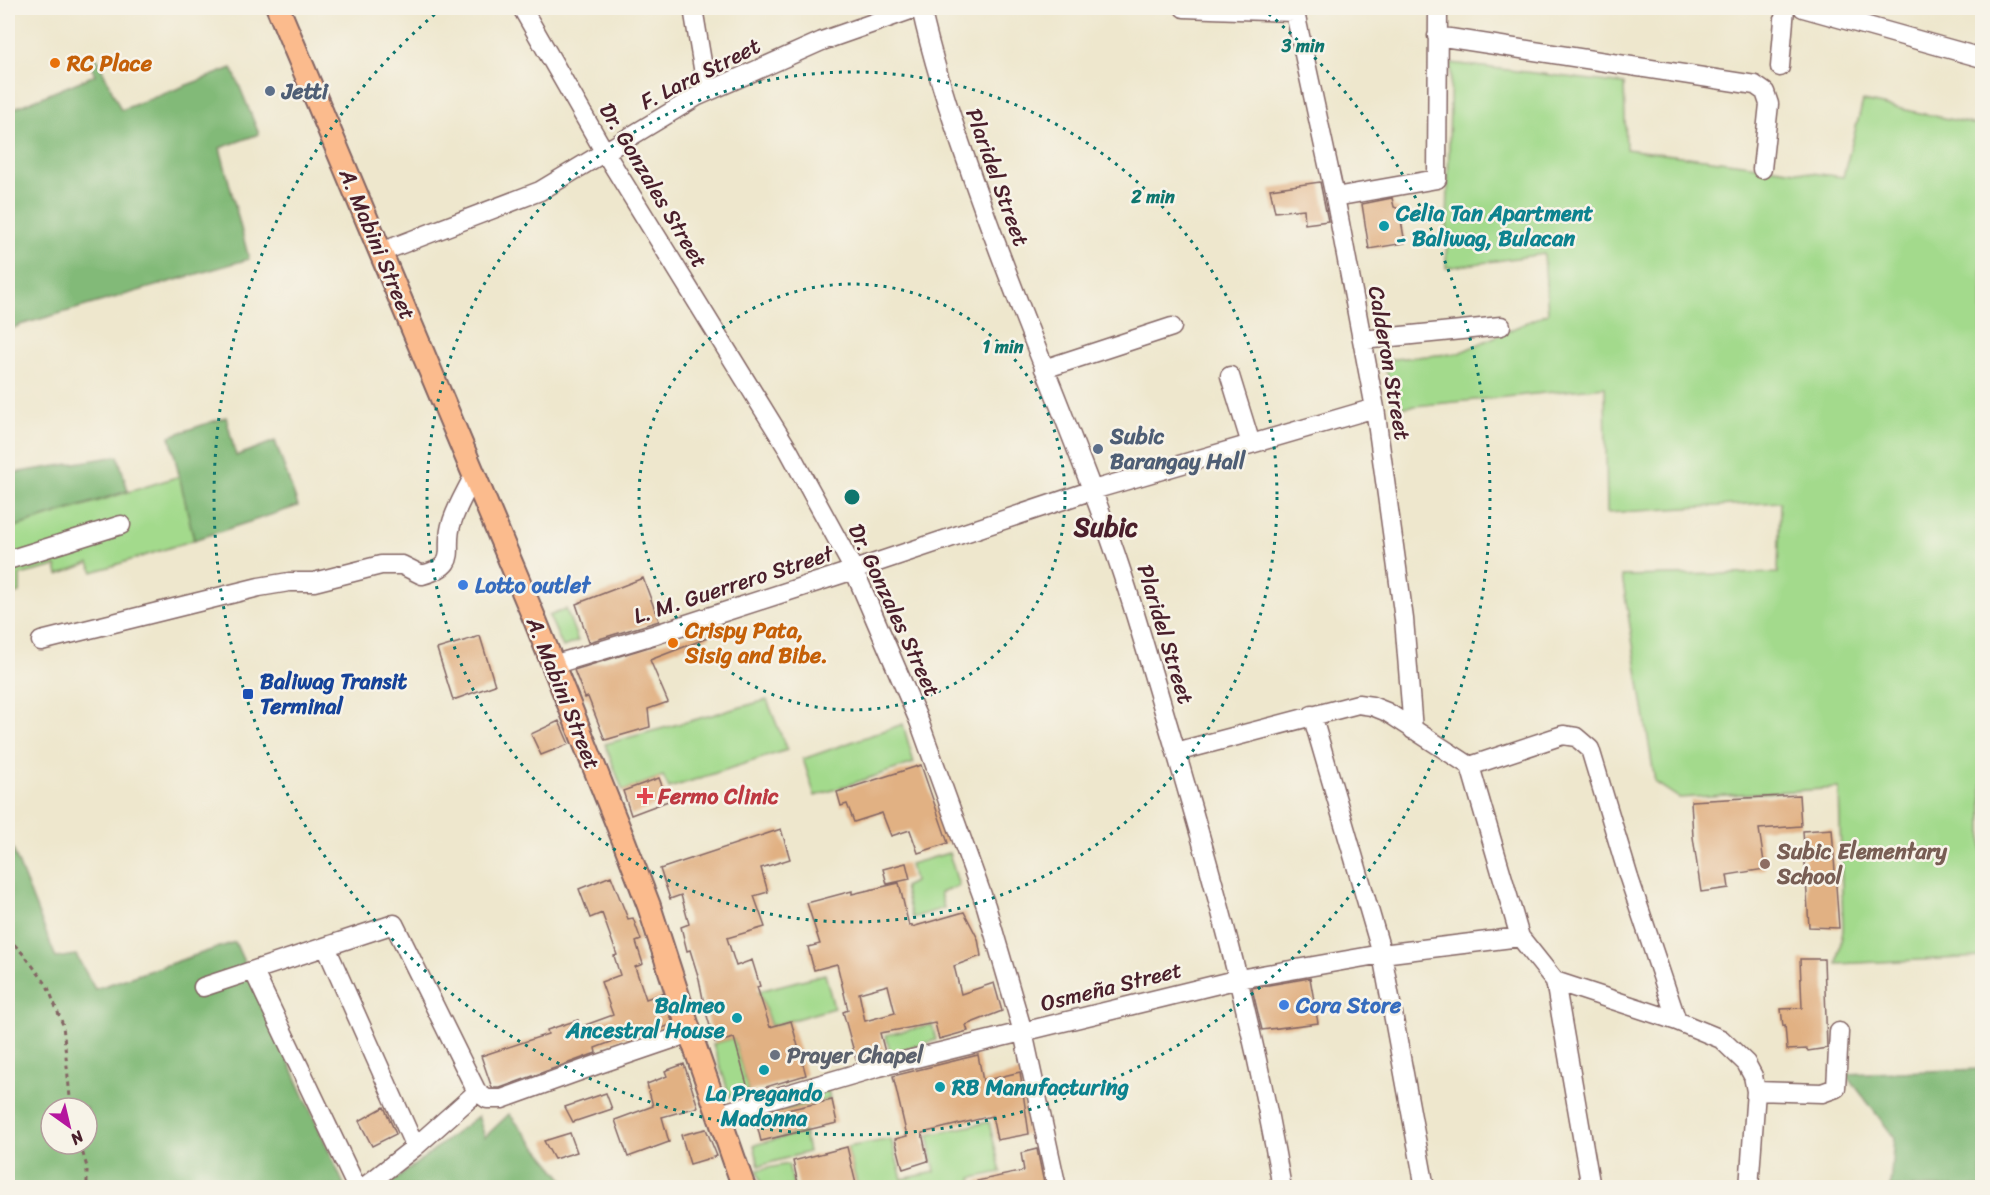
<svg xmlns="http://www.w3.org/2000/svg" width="1990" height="1195" font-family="Sriracha,sans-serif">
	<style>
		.green { fill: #a3da8c; stroke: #767c5c; stroke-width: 1.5 }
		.forest { fill: #82ba78; stroke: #666c52; stroke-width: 1.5; fill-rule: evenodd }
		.building { fill: #e1b183; fill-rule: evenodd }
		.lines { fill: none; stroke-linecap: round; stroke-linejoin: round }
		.minor-casing { stroke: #836564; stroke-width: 21 }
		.major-casing { stroke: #836564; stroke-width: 26 }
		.path { stroke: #836564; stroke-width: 3; stroke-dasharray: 4.5 4.5; stroke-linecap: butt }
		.minor { stroke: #fff; stroke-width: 18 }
		.major { stroke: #fbbb8d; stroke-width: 22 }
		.ring { fill: none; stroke: #0f766e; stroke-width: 3; stroke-dasharray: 3 6 }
		.food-dot { fill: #e8710a; stroke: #f7f3e8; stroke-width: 2 }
		.service-dot { fill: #5c6f8a; stroke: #f7f3e8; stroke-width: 2 }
		.culture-dot { fill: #0f9aa8; stroke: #f7f3e8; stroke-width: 2 }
		.shop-dot { fill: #3f7fe0; stroke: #f7f3e8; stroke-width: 2 }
		.transit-dot { fill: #1a4fb4; stroke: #f7f3e8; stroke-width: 2 }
		.health-dot { fill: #e0444e; stroke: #f7f3e8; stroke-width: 2 }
		.education-dot { fill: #8d6e63; stroke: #f7f3e8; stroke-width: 2 }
		.worship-dot { fill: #6b7280; stroke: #f7f3e8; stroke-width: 2 }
		.labels { text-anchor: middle; stroke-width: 5; stroke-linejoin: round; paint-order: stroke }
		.food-label { font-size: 22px; font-weight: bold; fill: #c56008; stroke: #f7f3e8; text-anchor: start }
		.street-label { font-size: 22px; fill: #4a1f2b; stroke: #f7f3e8 }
		.service-label { font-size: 22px; font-weight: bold; fill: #4e5e75; stroke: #f7f3e8; text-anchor: start }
		.culture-label { font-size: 22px; font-weight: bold; fill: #0d838f; stroke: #f7f3e8; text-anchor: start }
		.shop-label { font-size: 22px; font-weight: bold; fill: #366cbe; stroke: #f7f3e8; text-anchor: start }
		.transit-label { font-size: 22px; font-weight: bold; fill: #164399; stroke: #f7f3e8; text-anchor: start }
		.health-label { font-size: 22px; font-weight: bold; fill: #be3a42; stroke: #f7f3e8; text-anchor: start }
		.education-label { font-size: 22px; font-weight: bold; fill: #785e54; stroke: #f7f3e8; text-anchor: start }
		.worship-label { font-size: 22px; font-weight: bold; fill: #5b616d; stroke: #f7f3e8; text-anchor: start }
		.quarter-label { font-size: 26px; font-weight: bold; fill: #4a1f2b; stroke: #f7f3e8 }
		.centre { fill: #0f766e; stroke: #f7f3e8; stroke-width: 3 }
		.ring-label { font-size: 18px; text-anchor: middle; font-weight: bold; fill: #0f766e; stroke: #f7f3e8; stroke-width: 5; stroke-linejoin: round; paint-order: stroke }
	</style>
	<rect width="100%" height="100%" fill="#f7f3e8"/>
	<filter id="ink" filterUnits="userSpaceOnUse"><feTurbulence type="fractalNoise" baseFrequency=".0167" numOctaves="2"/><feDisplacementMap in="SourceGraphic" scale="12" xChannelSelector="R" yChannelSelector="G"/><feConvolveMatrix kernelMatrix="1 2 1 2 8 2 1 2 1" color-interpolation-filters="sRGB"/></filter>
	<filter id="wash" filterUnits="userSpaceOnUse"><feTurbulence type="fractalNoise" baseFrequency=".008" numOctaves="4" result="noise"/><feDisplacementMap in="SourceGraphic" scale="24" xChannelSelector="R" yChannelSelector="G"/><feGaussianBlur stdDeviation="1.35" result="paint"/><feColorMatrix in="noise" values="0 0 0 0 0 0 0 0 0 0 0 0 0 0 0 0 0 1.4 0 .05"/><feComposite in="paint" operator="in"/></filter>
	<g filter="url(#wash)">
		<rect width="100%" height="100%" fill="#eee7cd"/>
		<!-- green -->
		<path class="green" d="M1451 63 1624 84 1626 149 1843 177 1863 101 1982 126V957L1837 964 1843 930 1839 788 1679 798 1655 782 1622 576 1778 573 1780 502 1607 513 1605 387 1395 408 1384 360 1459 353 1548 313 1544 254 1446 268Z
			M180 476 194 540 93 572 89 563 58 575 56 566 20 575V593L8 596V529Z
			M566 609 578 641 563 647 549 616Z
			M767 700 787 750 669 788 663 776 623 791 605 744Z
			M903 724 914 763 815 796 803 759Z
			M949 853 959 886 940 893 944 908 912 918 904 887 914 882 910 864Z
			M825 974 834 1008 771 1026 759 991Z
			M932 1025 936 1040 890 1053 886 1035Z
			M734 1038 749 1092 730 1097 713 1044Z
			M828 1090 830 1099 745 1120 741 1110Z
			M989 1122 1001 1172 972 1178 973 1187H858L847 1147 891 1139 902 1179 935 1172 928 1135Z
			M804 1132 808 1152 759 1166 754 1145Z
			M788 1164 794 1187H762L757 1170Z"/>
		<!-- forest -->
		<path class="forest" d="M96 56 121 110 232 68 259 134 220 148 249 259 20 325 8 331V111L95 75 89 59Z
			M226 417 236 456 275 441 298 506 194 540 170 436Z
			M118 456 128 491 8 529V474Z
			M8 837 56 958 76 955 95 989 235 942 345 1187H8ZM51 1108H87V1144H51Z
			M1982 1069V1187H1890L1894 1137 1846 1074Z
			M509 1114 570 1187H386L478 1116 485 1137Z"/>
		<g id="blocks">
			<!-- building -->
			<path class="building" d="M1320 182 1328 221 1305 224 1304 209 1275 212 1270 189Z
				M1392 198 1394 207 1399 209 1405 243 1369 249 1362 204Z
				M643 578 659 621 589 642 576 604Z
				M707 629 710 637 650 660 668 702 648 709 650 727 605 740 588 697 585 698 574 670Z
				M480 636 495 685 453 700 437 649Z
				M559 721 569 744 541 755 531 734Z
				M921 765 948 843 918 853 910 830 891 836 882 813 854 822 847 804 841 806 837 792Z
				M659 778 668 801 631 815 623 791Z
				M1799 795 1801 826 1759 829 1765 869 1727 875 1729 888 1701 892 1693 837 1691 801Z
				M781 829 790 859 761 868 768 892 754 896 765 927 727 938 736 966 752 960 760 986 757 987 770 1027 791 1021 806 1075 749 1092 734 1038 715 1043 705 1009 699 979 690 950 687 951 681 927 689 924 681 895 670 899 660 869Z
				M1832 829 1839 928 1809 927 1803 831Z
				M906 863 910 879 887 884 883 869Z
				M611 876 628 919 633 918 641 940 636 942 643 964 635 967 646 999 663 993 673 1024 628 1041 627 1036 595 1048 596 1053 500 1088H492L481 1056 548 1034 547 1030 578 1020 580 1027 613 1015 601 982 620 975 614 956 617 955 602 913 590 918 579 889Z
				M899 883 909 926 912 925V927L964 912 978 939 981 956 954 966 961 994 994 983 1002 1011 966 1025 968 1031 939 1039 935 1023 880 1033 885 1052 856 1059 843 1012 848 1010 837 964 814 970 808 947 820 944 807 903 852 891V894ZM888 985 895 1013 865 1021 859 993Z
				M1800 959H1824L1827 1048 1808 1051 1807 1049 1787 1050 1785 1025 1783 1026 1781 1009 1802 1008Z
				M1310 978 1318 1023 1262 1030 1252 988Z
				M978 1055 983 1081 1020 1072 1029 1134 997 1140 992 1116 922 1133 928 1161 903 1169 895 1139 907 1136 893 1076Z
				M684 1064 698 1107 662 1117 669 1142 628 1157 615 1120 653 1106 647 1084 667 1076 665 1071Z
				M606 1093 612 1109 573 1122 565 1107Z
				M832 1100 837 1123 761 1141 755 1117Z
				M384 1107 396 1134 372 1146 359 1121Z
				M706 1129 717 1156 690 1164 681 1135Z
				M570 1133 577 1152 554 1159 544 1141Z
				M847 1147 857 1188H799L793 1161Z
				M1037 1149 1045 1188H977V1181L1024 1171 1021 1153Z"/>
		</g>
	</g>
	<g filter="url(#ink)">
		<use href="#blocks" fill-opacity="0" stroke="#836564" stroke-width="1.5"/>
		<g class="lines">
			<defs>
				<path id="minor" d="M522 8 604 151 789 451 854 570 919 721 986 906 1023 1032 1057 1188
					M693 8 707 92
					M921 8C933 62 950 115 969 168 1009 286 1059 400 1102 516 1129 588 1149 662 1171 735 1215 884 1256 1034 1282 1188
					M1184 8 1294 12
					M1294 8 1335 197 1375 408 1404 619 1413 730
					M1803 8 1982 58
					M1437 36 1755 85 1765 92 1769 104 1762 169
					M1780 67 1785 8
					M1335 197 1437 179 1438 8
					M381 252 540 191 696 97 822 41 916 8
					M1362 340 1501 326
					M1044 369 1172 327
					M1230 376 1251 444
					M8 560 121 525
					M41 641 259 587 289 582H314L381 565H402L422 575C463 564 442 550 452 522 457 506 467 490 474 475
					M552 665 656 634 854 570 1093 490 1375 408
					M1312 715 1382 954 1425 1188
					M1176 752 1358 704 1372 706 1387 712 1470 766 1520 937 1555 981 1677 1021 1721 1039 1746 1063 1753 1076 1756 1091 1749 1188
					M1470 766 1563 735 1576 737 1590 749 1629 878 1677 1021
					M326 947 415 1147
					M254 972 357 1188
					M1555 981 1591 1188
					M203 987 394 924 477 1092 487 1099H502L599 1064 690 1033
					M1756 1091 1822 1093 1836 1088 1839 1032
					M720 1114 879 1067 1239 979 1382 954 1520 937
					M363 1188 415 1147 477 1092"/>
				<path id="major" d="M278 8 535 620 624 841 649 906 690 1033 744 1188"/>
			</defs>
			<!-- minor casing -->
			<use href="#minor" class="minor-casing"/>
			<!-- major casing -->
			<use href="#major" class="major-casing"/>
			<!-- path -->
			<path class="path" d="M8 938 25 956 47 985 63 1025 71 1108
				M80 1144 87 1167V1188"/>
			<!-- minor -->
			<use href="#minor" class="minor"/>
			<!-- major -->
			<use href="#major" class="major"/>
		</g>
	</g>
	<!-- distance rings -->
	<g class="ring">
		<circle cx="852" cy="497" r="213"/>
		<circle cx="852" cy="497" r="425"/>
		<path d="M1262 8A638 638 0 1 1 442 8"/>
	</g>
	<!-- markers -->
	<g class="food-dot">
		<circle cx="55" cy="63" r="6"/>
		<circle cx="673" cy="643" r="6"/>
	</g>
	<g class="service-dot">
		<circle cx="270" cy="91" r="6"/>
		<circle cx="1098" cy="449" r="6"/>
	</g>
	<g class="culture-dot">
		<circle cx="1384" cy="226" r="6"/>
		<circle cx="737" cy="1018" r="6"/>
		<circle cx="764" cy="1070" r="6"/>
		<circle cx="940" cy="1087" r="6"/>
	</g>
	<g class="shop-dot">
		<circle cx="463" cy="585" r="6"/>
		<circle cx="1284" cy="1005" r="6"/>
	</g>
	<rect class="transit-dot" x="242" y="688" width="12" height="12" rx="3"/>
	<path class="health-dot" d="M642 787h6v6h6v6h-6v6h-6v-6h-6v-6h6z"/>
	<circle class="education-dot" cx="1765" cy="864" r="6"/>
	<circle class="worship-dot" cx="775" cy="1055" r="6"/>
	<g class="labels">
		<!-- food labels -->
		<g class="food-label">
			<text x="67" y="71">RC Place</text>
			<text x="685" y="638">Crispy Pata,<tspan x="685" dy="25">Sisig and Bibe.</tspan></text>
		</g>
		<!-- street labels -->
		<g class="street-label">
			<text transform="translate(700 73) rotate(-27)" y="8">F. Lara Street</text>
			<text transform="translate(998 177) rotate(70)" y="8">Plaridel Street</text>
			<text transform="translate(654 185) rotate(59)" y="8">Dr. Gonzales Street</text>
			<text transform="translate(378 244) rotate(67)" y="8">A. Mabini Street</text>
			<text transform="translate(1390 363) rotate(80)" y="8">Calderon Street</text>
			<text transform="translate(733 584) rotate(-18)" y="8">L. M. Guerrero Street</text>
			<text transform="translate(895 610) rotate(65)" y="8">Dr. Gonzales Street</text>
			<text transform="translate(1166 634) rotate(73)" y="8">Plaridel Street</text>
			<text transform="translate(564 693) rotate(68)" y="8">A. Mabini Street</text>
			<text transform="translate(1111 986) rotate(-14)" y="8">Osmeña Street</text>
		</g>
		<!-- service labels -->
		<g class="service-label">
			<text x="282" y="99">Jetti</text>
			<text x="1110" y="444">Subic<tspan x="1110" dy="25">Barangay Hall</tspan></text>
		</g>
		<!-- culture labels -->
		<g class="culture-label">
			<text x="1396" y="221">Celia Tan Apartment<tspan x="1396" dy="25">- Baliwag, Bulacan</tspan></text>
			<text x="725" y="1013" text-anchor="end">Balmeo<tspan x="725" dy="25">Ancestral House</tspan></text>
			<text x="952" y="1095">RB Manufacturing</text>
			<text x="764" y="1101" text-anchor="middle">La Pregando<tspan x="764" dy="25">Madonna</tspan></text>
		</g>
		<!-- shop labels -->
		<g class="shop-label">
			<text x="475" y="593">Lotto outlet</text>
			<text x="1296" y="1013">Cora Store</text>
		</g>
		<!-- transit labels -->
		<g class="transit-label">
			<text x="260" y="689">Baliwag Transit<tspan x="260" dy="25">Terminal</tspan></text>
		</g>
		<!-- health labels -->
		<g class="health-label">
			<text x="658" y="804">Fermo Clinic</text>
		</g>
		<!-- education labels -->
		<g class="education-label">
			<text x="1777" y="859">Subic Elementary<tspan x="1777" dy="25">School</tspan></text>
		</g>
		<!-- worship labels -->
		<g class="worship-label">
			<text x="787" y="1063">Prayer Chapel</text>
		</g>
		<!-- quarter labels -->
		<g class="quarter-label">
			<text x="1106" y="536">Subic</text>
		</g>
	</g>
	<circle cx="852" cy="497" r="9" class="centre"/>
	<g class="ring-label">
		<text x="1303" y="52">3 min</text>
		<text x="1153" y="203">2 min</text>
		<text x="1003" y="353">1 min</text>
	</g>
	<!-- margin -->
	<rect width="1990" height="1195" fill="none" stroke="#f7f3e8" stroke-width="30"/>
	<!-- north arrow -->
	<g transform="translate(69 1126) rotate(146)"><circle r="28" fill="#f7f3e8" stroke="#b29e9c" stroke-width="1.5"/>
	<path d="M0-4.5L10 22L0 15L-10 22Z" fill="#b5179e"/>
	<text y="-9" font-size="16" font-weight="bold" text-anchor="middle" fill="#4a1f2b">N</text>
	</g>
</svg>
